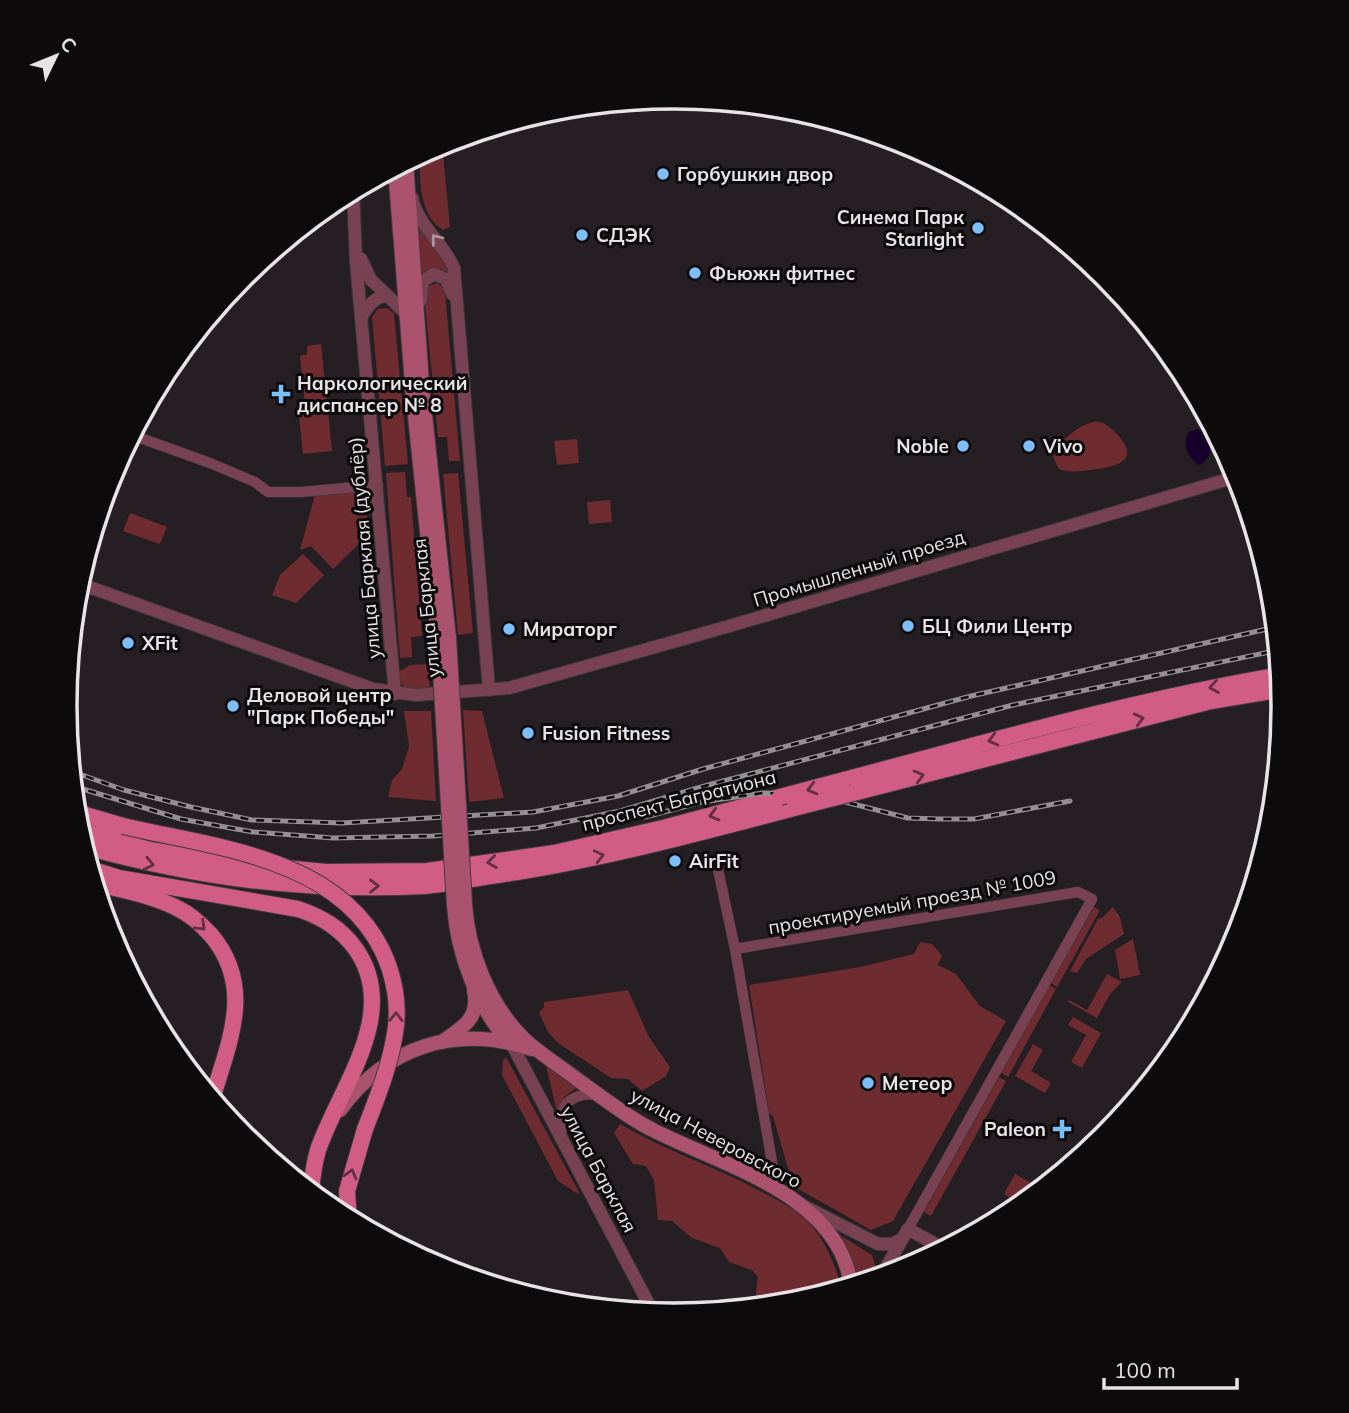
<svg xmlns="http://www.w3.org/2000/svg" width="1349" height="1413" font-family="Mulish,sans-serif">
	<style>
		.green { fill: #6e2c30 }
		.water { fill: #16002b }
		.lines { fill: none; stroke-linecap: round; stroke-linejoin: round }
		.minor-casing { stroke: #403a3e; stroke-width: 11 }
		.tertiary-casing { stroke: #403a3e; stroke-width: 14 }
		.secondary-casing { stroke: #403a3e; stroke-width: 16 }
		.primary-casing { stroke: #403a3e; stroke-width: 18 }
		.minor { stroke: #794253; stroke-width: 10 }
		.tertiary { stroke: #794253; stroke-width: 12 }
		.secondary { stroke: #ab526f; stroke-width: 14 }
		.primary { stroke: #d15d85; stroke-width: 16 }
		.rail-casing { stroke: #948f92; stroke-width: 5 }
		.rail { stroke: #0c0a0b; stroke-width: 2.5; stroke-dasharray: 8; stroke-linecap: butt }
		.secondary-bridge-casing { stroke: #403a3e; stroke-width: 16; stroke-linecap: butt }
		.primary-bridge-casing { stroke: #403a3e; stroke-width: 18; stroke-linecap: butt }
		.secondary-bridge { stroke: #ab526f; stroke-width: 14 }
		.primary-bridge { stroke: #d15d85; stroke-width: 16 }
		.oneway { stroke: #b0929c }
		.oneway2 { stroke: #652f42 }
		.poi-dot { fill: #7dbef9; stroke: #0c0a0b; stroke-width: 2.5 }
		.labels { text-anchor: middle; stroke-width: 6; stroke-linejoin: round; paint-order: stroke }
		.poi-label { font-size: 19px; font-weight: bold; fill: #e8e3e6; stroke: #0c0a0b; text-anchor: start }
		.street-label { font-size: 19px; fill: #e8e3e6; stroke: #0c0a0b }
		.rim { fill: none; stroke: #e8e3e6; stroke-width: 3.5 }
	</style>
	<rect width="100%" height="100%" fill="#251f23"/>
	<!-- green -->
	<path class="green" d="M442 143 450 227 443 230C418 214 421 182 419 155Z
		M417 224C426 237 449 257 447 273L421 276Z
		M436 283 442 286 445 292 460 461H449L447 437H438L424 294 427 287Z
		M387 308 394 313 408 464 385 466 372 317 378 309Z
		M321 344 332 451 303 454 299 416 306 414 300 356 307 354V346Z
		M1093 422C1104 421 1108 426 1116 433 1143 461 1116 467 1091 470 1080 471 1069 473 1059 469L1053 457C1059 441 1076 427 1093 422Z
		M577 439 579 463 557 465 554 441Z
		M405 472 407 497H411L422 636 411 637 412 657 400 658 386 473Z
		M458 473 473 633 458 635 443 474Z
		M364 491 369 532 362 533 363 540 333 569 311 546 300 550 315 495Z
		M610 500 612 522 589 524 587 502Z
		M130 513 167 527 160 544 123 531Z
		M303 554 324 575 296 603 272 595 280 575Z
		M428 664 430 691 408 692 397 679 395 670H402L410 665Z
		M463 710 482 711 504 798 469 802Z
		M404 711H431L436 801 388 797 392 780 402 769 409 746Z
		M1094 907 1100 910 1057 987 1051 983Z
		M1113 907 1120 917 1124 934 1086 959 1077 973 1070 971 1098 919 1102 918Z
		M1133 939 1140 975 1120 979 1115 950Z
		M920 942 932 944 942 956 938 965 956 974 980 1006 1006 1021 893 1221 871 1230 793 1186 773 1116 769 1113 749 985 860 967 914 954Z
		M1107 974 1122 982 1110 994 1097 1018 1068 1002 1069 1000 1087 1010Z
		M1049 985 1056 989 1008 1077 1001 1073Z
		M628 990 649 1037 670 1067 666 1076 642 1091 628 1079 611 1078 558 1043 548 1032 539 1013 544 1007V1002Z
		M1073 1017 1101 1033 1082 1068 1071 1062 1086 1035 1068 1025Z
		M1033 1044 1043 1050 1031 1071 1051 1083 1045 1093 1015 1076Z
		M506 1057 579 1192 578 1194 558 1181 502 1075 503 1060Z
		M546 1066 576 1088 564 1097 557 1112Z
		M999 1077 1006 1081 931 1216 924 1212Z
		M620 1124C664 1150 714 1166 760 1191 777 1200 796 1209 809 1223 826 1241 836 1266 842 1290L793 1305 758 1308 756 1292 758 1277 752 1270 729 1262 720 1248 692 1238 672 1221 658 1220 654 1180 646 1166 633 1164 614 1133Z
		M1015 1174 1037 1186 1024 1205 1004 1194Z
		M835 1232 872 1255 876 1268 869 1282 856 1286Z"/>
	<!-- water -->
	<path class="water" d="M1198 429 1210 433C1215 443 1210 460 1200 465 1188 459 1182 445 1188 432Z"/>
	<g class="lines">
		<defs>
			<path id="minor" d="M132 435 210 463 255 482 268 492H301L378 485
				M717 865 735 949 777 1191
				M735 949 1078 892 1092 899 908 1229
				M561 1137C562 1129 561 1122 562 1114 565 1097 584 1092 598 1096"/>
			<path id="tertiary" d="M353 190 356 261 395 694
				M412 198C418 225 443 243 454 268L489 690
				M361 259 371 280 388 296
				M421 300 423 281 434 274 446 279 452 294
				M362 316C369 305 375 296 388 296L406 314
				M78 583 373 689 416 695 509 688 726 627 1239 476
				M509 1039 654 1314
				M804 1206 878 1244H892L902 1239
				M880 1278 908 1229 946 1250"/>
			<path id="secondary" d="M406 162 423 396 449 638
				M395 168 413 397 438 639
				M465 904C468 951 489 1004 523 1038 541 1055 563 1068 582 1083 605 1099 628 1118 653 1130 723 1166 841 1195 851 1287
				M454 905C457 953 477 1007 510 1043
				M442 1042C463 1027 480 1019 474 990
				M340 1110C387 1046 456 1024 532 1049"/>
			<path id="primary" d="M844 780C988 742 1133 700 1281 675
				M853 793 1211 701 1283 689
				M75 812 123 826
				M78 830 150 850 223 862 326 872 427 871 554 853 663 828 780 797
				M83 846C197 878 306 892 425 886 449 884 474 878 498 875 598 860 696 834 794 808
				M90 869 119 878 298 909C322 917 340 928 355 948 402 1013 339 1088 318 1150 314 1164 312 1179 311 1193
				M94 883C121 890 152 895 177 908 190 914 201 924 211 935 255 987 229 1042 212 1099
				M349 1221 347 1191 365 1129"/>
		</defs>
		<!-- minor casing -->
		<use href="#minor" class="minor-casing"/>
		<!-- tertiary casing -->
		<use href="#tertiary" class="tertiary-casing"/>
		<!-- secondary casing -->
		<use href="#secondary" class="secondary-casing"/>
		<!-- primary casing -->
		<use href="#primary" class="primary-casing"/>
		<!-- minor -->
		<use href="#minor" class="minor"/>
		<!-- tertiary -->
		<use href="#tertiary" class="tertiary"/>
		<!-- secondary -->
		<use href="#secondary" class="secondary"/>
		<!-- primary -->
		<use href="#primary" class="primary"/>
		<defs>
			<path id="rail" d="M71 771 124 790 191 807 252 820 342 823 533 812 618 796 703 769 971 696 1276 627
				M73 786 181 819 253 832 333 838 433 836 536 828 620 811 708 785 1013 705 1279 650
				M645 817 702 802 763 793 818 795 908 818 940 819H974L1070 801"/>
		</defs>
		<!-- rail casing -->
		<use href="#rail" class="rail-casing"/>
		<!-- rail -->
		<use href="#rail" class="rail"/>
		<defs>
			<path id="secondary-bridge" d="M449 638 465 904
				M438 639 454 905"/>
			<path id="primary-bridge" d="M780 797 844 780
				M794 808 853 793
				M123 826C213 847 336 857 382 950 394 975 400 1005 395 1033 390 1066 377 1098 365 1129"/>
		</defs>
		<!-- secondary-bridge casing -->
		<use href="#secondary-bridge" class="secondary-bridge-casing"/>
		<!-- primary-bridge casing -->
		<use href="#primary-bridge" class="primary-bridge-casing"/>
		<!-- secondary-bridge -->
		<use href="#secondary-bridge" class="secondary-bridge"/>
		<!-- primary-bridge -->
		<use href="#primary-bridge" class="primary-bridge"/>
	</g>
	<!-- one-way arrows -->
	<defs><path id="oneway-chevron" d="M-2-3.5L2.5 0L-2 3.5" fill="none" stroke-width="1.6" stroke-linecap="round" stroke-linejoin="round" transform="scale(1.75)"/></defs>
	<use class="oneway" href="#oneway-chevron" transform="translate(436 239) rotate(-128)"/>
	<g class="oneway2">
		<use href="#oneway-chevron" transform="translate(1214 687) rotate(170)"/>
		<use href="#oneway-chevron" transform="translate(1139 719) rotate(-14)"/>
		<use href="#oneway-chevron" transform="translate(993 740) rotate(165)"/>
		<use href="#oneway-chevron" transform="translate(919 776) rotate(-15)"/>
		<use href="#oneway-chevron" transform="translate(812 789) rotate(165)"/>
		<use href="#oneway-chevron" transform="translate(714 815) rotate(165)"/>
		<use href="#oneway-chevron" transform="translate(599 856) rotate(-13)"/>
		<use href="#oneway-chevron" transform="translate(492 862) rotate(172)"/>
		<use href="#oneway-chevron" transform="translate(149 864) rotate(13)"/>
		<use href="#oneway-chevron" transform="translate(374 886) rotate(-1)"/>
		<use href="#oneway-chevron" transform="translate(201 926) rotate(44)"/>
		<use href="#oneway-chevron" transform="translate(396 1017) rotate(-89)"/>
		<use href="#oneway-chevron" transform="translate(351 1174) rotate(-74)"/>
	</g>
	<!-- markers -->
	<g class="poi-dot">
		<circle cx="663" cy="174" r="7"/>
		<circle cx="978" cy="228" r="7"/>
		<circle cx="582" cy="235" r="7"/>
		<circle cx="695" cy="273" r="7"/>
		<path d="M277.5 383.5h7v7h7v7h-7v7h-7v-7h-7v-7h7z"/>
		<circle cx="963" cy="446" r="7"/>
		<circle cx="1029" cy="446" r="7"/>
		<circle cx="908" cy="626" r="7"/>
		<circle cx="509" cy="629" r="7"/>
		<circle cx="128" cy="643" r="7"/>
		<circle cx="233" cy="706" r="7"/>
		<circle cx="528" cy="733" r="7"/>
		<circle cx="675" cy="861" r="7"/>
		<circle cx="868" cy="1083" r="7"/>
		<path d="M1058.5 1118.5h7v7h7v7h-7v7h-7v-7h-7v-7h7z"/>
	</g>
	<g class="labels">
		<!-- poi labels -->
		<g class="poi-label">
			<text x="677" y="181">Горбушкин двор</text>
			<text x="964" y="224" text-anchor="end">Синема Парк<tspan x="964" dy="22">Starlight</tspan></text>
			<text x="596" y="242">СДЭК</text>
			<text x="709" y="280">Фьюжн фитнес</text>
			<text x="297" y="390">Наркологический<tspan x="297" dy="22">диспансер № 8</tspan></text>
			<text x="949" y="453" text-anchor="end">Noble</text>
			<text x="1043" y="453">Vivo</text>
			<text x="922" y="633">БЦ Фили Центр</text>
			<text x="523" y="636">Мираторг</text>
			<text x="142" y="650">XFit</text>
			<text x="247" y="702">Деловой центр<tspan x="247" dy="22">"Парк Победы"</tspan></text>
			<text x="542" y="740">Fusion Fitness</text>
			<text x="689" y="868">AirFit</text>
			<text x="882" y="1090">Метеор</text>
			<text x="1046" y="1136" text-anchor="end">Paleon</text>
		</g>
		<!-- street labels -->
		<g class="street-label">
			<text transform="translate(364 548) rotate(-95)" y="7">улица Барклая (дублёр)</text>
			<text transform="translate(859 568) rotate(-17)" y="7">Промышленный проезд</text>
			<text transform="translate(426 608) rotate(-96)" y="7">улица Барклая</text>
			<text transform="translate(679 800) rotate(-14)" y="7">проспект Багратиона</text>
			<text transform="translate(912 902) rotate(-10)" y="7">проектируемый проезд № 1009</text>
			<text transform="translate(716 1138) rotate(28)" y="7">улица Неверовского</text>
			<text transform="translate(599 1169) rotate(62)" y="7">улица Барклая</text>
		</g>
	</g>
	<!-- crop -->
	<path d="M0 0H1349V1413H0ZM77 706a597 597 0 1 1 1194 0a597 597 0 1 1-1194 0Z" fill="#0c0a0b" fill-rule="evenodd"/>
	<path class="rim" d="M77 706a597 597 0 1 1 1194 0a597 597 0 1 1-1194 0Z"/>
	<!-- north arrow -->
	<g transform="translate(56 56) rotate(47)" stroke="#0c0a0b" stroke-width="5" paint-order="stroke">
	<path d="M0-5L12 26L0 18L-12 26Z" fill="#e8e3e6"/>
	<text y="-10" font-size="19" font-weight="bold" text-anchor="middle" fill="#e8e3e6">С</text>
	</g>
	<!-- scale -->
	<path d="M1104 1378v10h133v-10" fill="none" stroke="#e8e3e6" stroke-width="3.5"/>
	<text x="1114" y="1378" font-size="21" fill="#e8e3e6" stroke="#0c0a0b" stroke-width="5" paint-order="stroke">100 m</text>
</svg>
